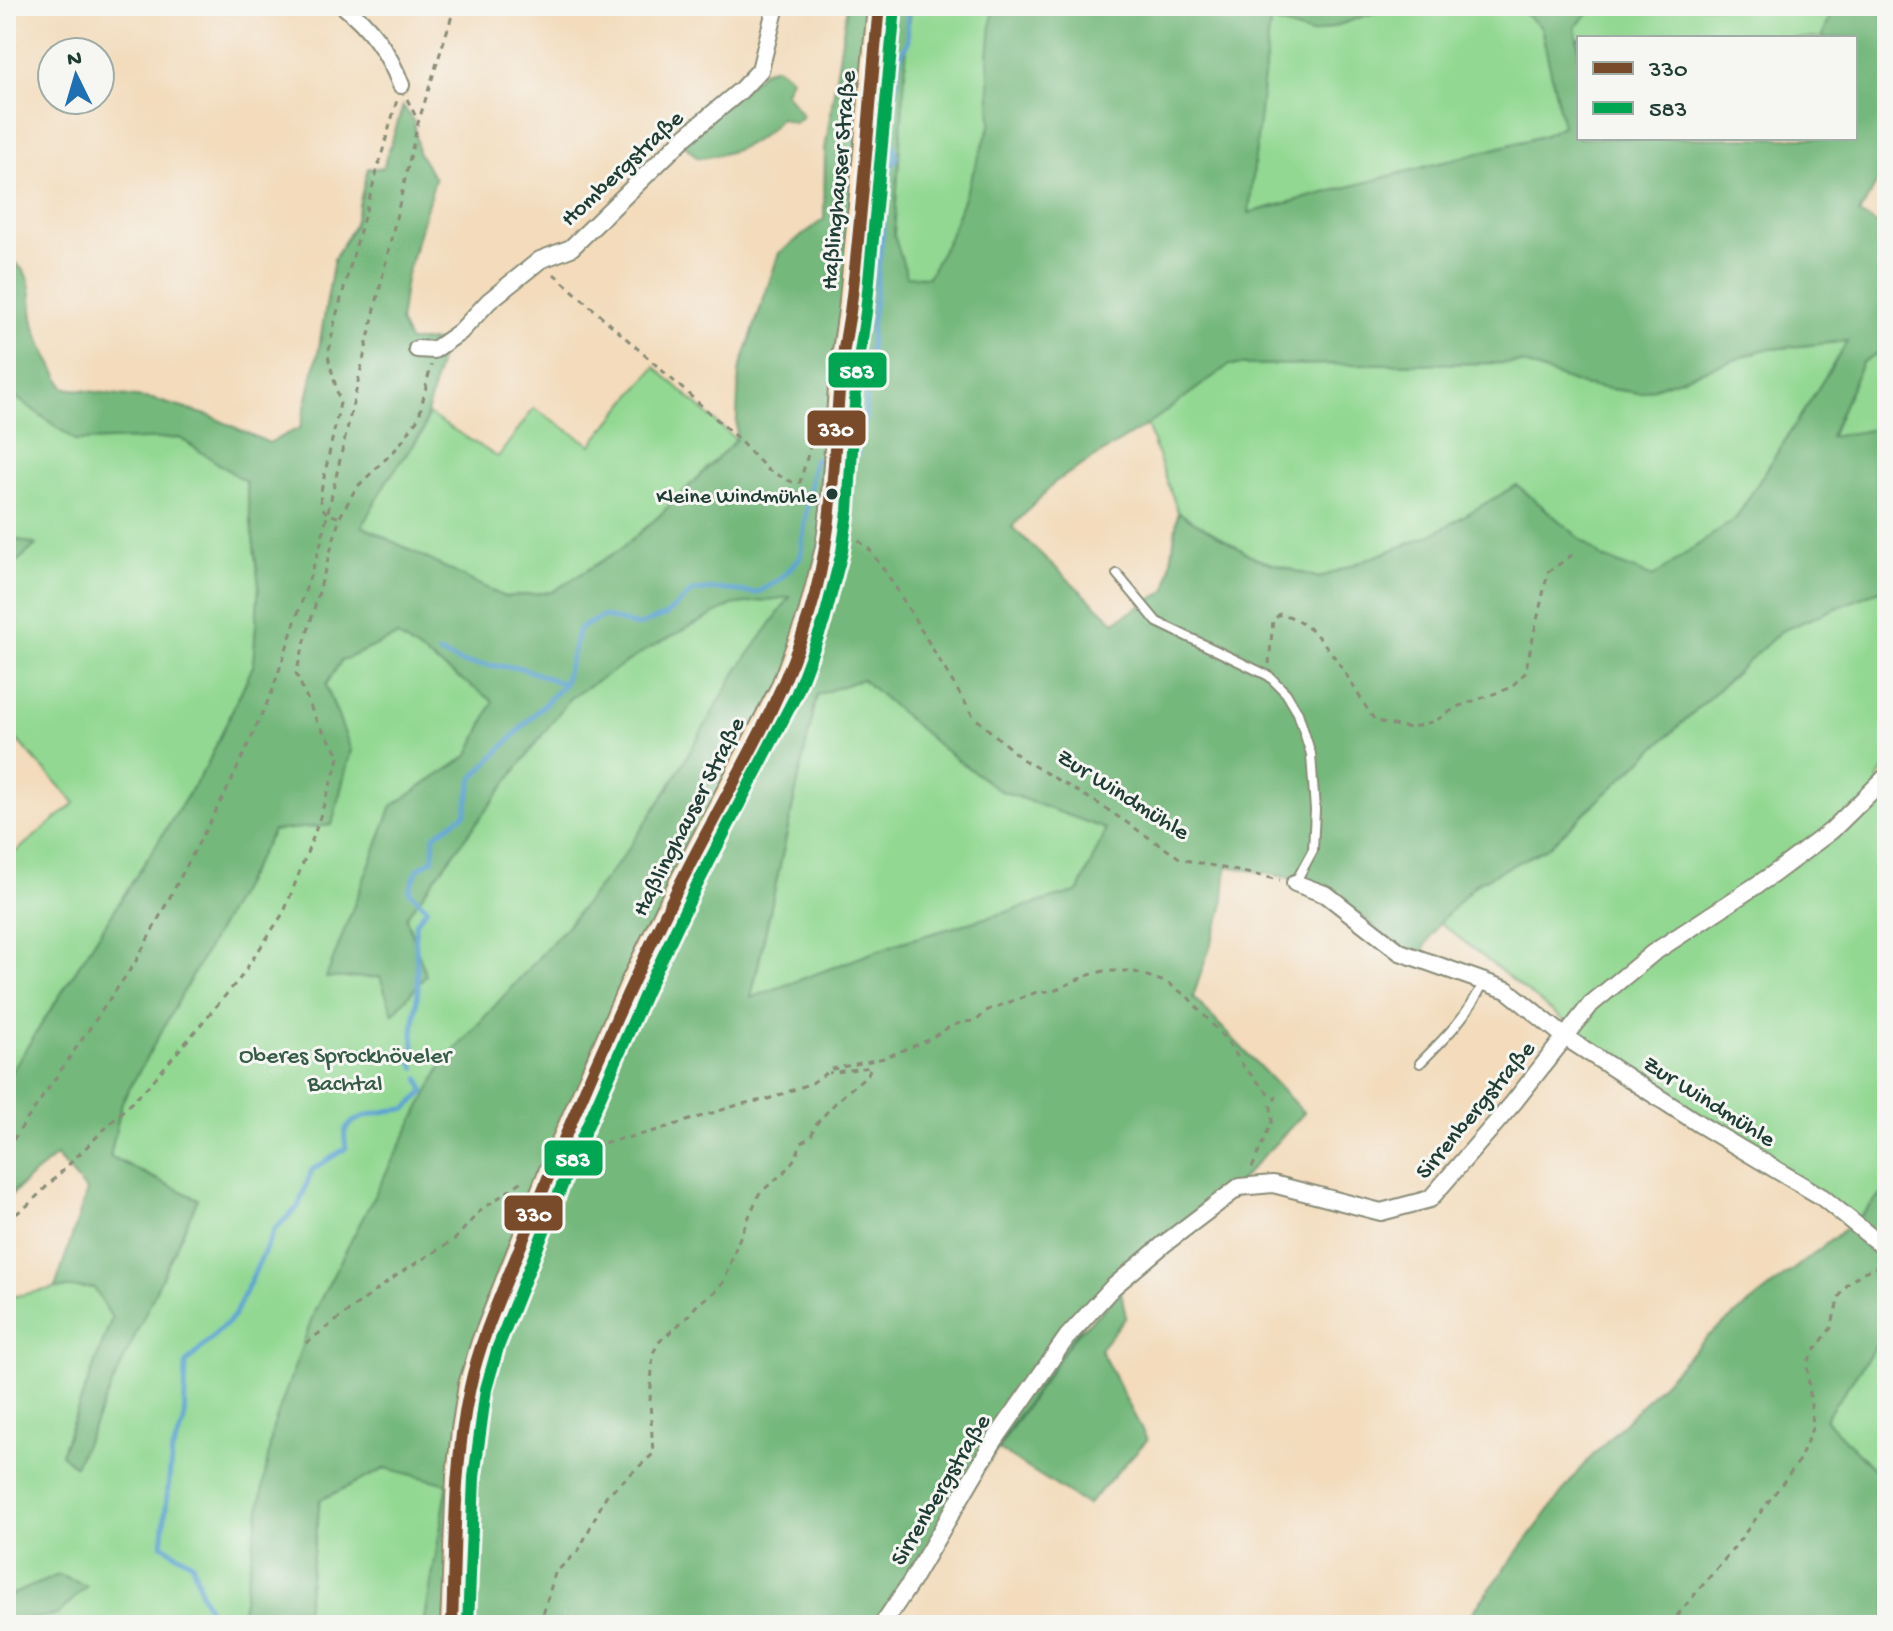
<svg xmlns="http://www.w3.org/2000/svg" width="1893" height="1631" font-family="'Gochi Hand',sans-serif">
	<style>
		.green { fill: #92d892; stroke: #588a63; stroke-width: 2 }
		.forest { fill: #75b87c; stroke: #4a7a58; stroke-width: 2; fill-rule: evenodd }
		.lines { fill: none; stroke-linecap: round; stroke-linejoin: round }
		.stream { stroke: #5ba3d2; stroke-width: 5 }
		.lane-casing { stroke: #898c78; stroke-width: 12 }
		.street-casing { stroke: #898c78; stroke-width: 20 }
		.secondary-casing { stroke: #898c78; stroke-width: 26 }
		.path { stroke: #898c78; stroke-width: 3; stroke-dasharray: 6 6; stroke-linecap: butt }
		.lane { stroke: #fff; stroke-width: 8 }
		.street { stroke: #fff; stroke-width: 16 }
		.secondary { stroke: #fde5c5; stroke-width: 22 }
		.bus-1-casing { stroke: #f6f6f2; stroke-width: 18 }
		.bus-2-casing { stroke: #f6f6f2; stroke-width: 18 }
		.bus-1 { stroke: #7a4b2a; stroke-width: 12 }
		.bus-2 { stroke: #00a651; stroke-width: 12 }
		.bus-dot { fill: #1f3d34; stroke: #f6f6f2; stroke-width: 3 }
		.labels { text-anchor: middle; stroke-width: 6; stroke-linejoin: round; paint-order: stroke }
		.bus-label { font-size: 22px; fill: #1f3d34; stroke: #f6f6f2; text-anchor: end }
		.street-label { font-size: 24px; fill: #1f3d34; stroke: #f6f6f2 }
		.park-label { font-size: 24px; fill: #365c47; stroke: #f6f6f2 }
		.line-badge { stroke: #f6f6f2; stroke-width: 3 }
		.badge-label { font-size: 22px; text-anchor: middle; font-weight: bold; fill: #fff }
	</style>
	<rect width="100%" height="100%" fill="#f6f6f2"/>
	<filter id="ink" filterUnits="userSpaceOnUse"><feTurbulence type="fractalNoise" baseFrequency=".0125" numOctaves="2"/><feDisplacementMap in="SourceGraphic" scale="16" xChannelSelector="R" yChannelSelector="G"/><feConvolveMatrix kernelMatrix="1 2 1 2 8 2 1 2 1" color-interpolation-filters="sRGB"/></filter>
	<filter id="wash" filterUnits="userSpaceOnUse"><feTurbulence type="fractalNoise" baseFrequency=".006" numOctaves="4" result="noise"/><feDisplacementMap in="SourceGraphic" scale="32" xChannelSelector="R" yChannelSelector="G"/><feGaussianBlur stdDeviation="1.8" result="paint"/><feColorMatrix in="noise" values="0 0 0 0 0 0 0 0 0 0 0 0 0 0 0 0 0 1.4 0 .05"/><feComposite in="paint" operator="in"/></filter>
	<g filter="url(#wash)">
		<rect width="100%" height="100%" fill="#f3dbbb"/>
		<!-- green -->
		<path class="green" d="M912 6H1012L1009 128 873 429 907 29Z
			M1385 6H1515L1541 27 1563 126 1543 136 1248 213 1270 21 1312 34 1384 9Z
			M1595 6H1838L1830 17 1822 38H1579V48L1575 27Z
			M1848 341 1736 518 1653 577 1603 558 1517 485 1431 535 1319 578 1257 559 1178 512 1147 425 1228 365 1522 363 1582 385 1640 393 1762 350Z
			M1887 347V427L1830 438 1862 362Z
			M655 367 736 440 658 517 621 549 552 592 504 597 361 527 386 482 423 432 428 414 498 457 534 408 591 445Z
			M6 390 76 441 180 438 246 482 259 585 253 666 207 765 6 1080V860L75 803 6 728V571L36 545 6 536Z
			M1887 587V766L1878 778 1887 787V1189L1858 1219 1588 1043 1563 1020 1439 922 1477 883 1547 848 1781 631Z
			M791 596 764 647 297 1375 244 1625H6L14 1620 55 1615 6 1608V1298L55 1288H94L112 1318 61 1453 168 1185 110 1156 91 1115 6 1201V1187L319 680 364 632 492 638Z
			M862 678 943 749 999 790 1106 829 1079 891 899 943 751 998 817 695Z
			M1887 1330V1483L1825 1419Z
			M386 1468 448 1484 424 1625H304L320 1500Z"/>
		<!-- forest -->
		<path class="forest" d="M847 6H912L908 30 894 235 907 276 928 277 949 238 991 123 988 56 993 6H1385V9L1312 34 1270 21 1249 213 1543 136 1563 126 1541 27 1515 6H1595L1575 27 1579 48V138H1855V38H1822L1830 17 1838 6H1887V165L1859 214 1887 230V347L1862 363 1830 437 1887 427V587L1781 631 1547 848 1476 883 1439 923 1421 954 1402 949 1322 884 1227 866 1223 908 1193 997 1304 1113 1235 1186 1111 1282 878 1625H424L448 1484 386 1468 320 1500 304 1625H221L241 1617 273 1427 315 1310 443 1063 567 926 622 858 668 789 738 669 790 597 732 605 651 647 570 698 406 917 426 975 393 1014 380 977 326 978 392 806 469 755 493 701 397 636 341 661 326 685 351 750 332 825 273 831 122 1102 110 1157 198 1199 75 1466 61 1454 112 1318 94 1288H55L87 1191 56 1156 6 1197V1080L207 765 253 666 259 585 246 482 180 438 76 441 6 390V257C42 276 25 299 36 330 43 350 55 369 64 388L152 399 210 416 269 443 300 428 318 353 334 259 354 225 368 168H383L403 106 414 122 418 152 435 179 406 278 400 322 409 341H437L441 355 423 431 386 482 362 526 504 597 552 592 621 549 658 517 736 440 739 372 779 253 824 219 825 150ZM1848 341 1736 518 1653 577 1603 558 1517 485 1431 535 1319 578 1257 559 1178 512 1167 590 1114 622 1012 527 1055 482 1147 425 1229 365 1522 363 1582 385 1640 393 1762 350ZM862 679 943 749 999 790 1106 829 1079 891 899 943 751 998 817 695Z
			M777 67 791 78 785 92 803 116 794 123 780 118C762 143 728 156 698 158L683 144 765 70Z
			M6 536 36 545 6 571Z
			M1887 1189V1330L1825 1419 1887 1483V1625H1463L1580 1469 1707 1337 1854 1222Z
			M1121 1292 1126 1317 1100 1349 1147 1440 1087 1505 996 1448 1071 1340Z
			M58 1575 87 1586 57 1615 15 1620 6 1625V1597Z"/>
		<g class="lines">
			<!-- stream -->
			<path class="stream" d="M853 456 858 454 857 442 864 428 872 323 890 168 897 157 889 133 900 56 908 42 907 6
				M439 653 462 663 521 668 564 684
				M415 1068 410 1058 414 1048 413 1032 418 989 415 924 427 908 409 891 418 869 433 859 434 836 465 814 473 778 564 684 579 629 603 616 637 626 666 615 693 591 718 589 757 593 779 580 800 558 814 460H821
				M216 1625 201 1593 192 1563 162 1545 172 1451 184 1424 186 1363 234 1316 275 1229 298 1207 312 1170 346 1148C345 1141 343 1134 346 1129 355 1114 391 1110 406 1109L424 1092 419 1078"/>
		</g>
	</g>
	<g filter="url(#ink)">
		<g class="lines">
			<defs>
				<path id="lane" d="M1117 574 1157 622 1269 676 1286 693 1298 713 1311 754 1315 810 1313 850 1295 883
					M1420 1063C1446 1037 1468 1015 1484 982"/>
				<path id="street" d="M344 6C371 27 389 53 401 85
					M417 349 434 350 460 332 489 301 540 260 571 248 685 137 741 90 760 70 776 6
					M1295 883 1327 895 1400 952 1507 990 1565 1037 1701 1125 1822 1197 1887 1250
					M882 1625 911 1582 992 1444 1067 1337 1112 1288 1164 1244 1239 1187 1273 1184 1381 1212 1430 1199 1514 1102 1591 1004 1653 953 1772 875 1831 831 1887 776"/>
				<path id="secondary" d="M452 1625 458 1476 463 1430 470 1385 483 1342 554 1162 632 983 682 880 782 688 809 617 827 548 832 509 841 371 850 310 879 6"/>
			</defs>
			<!-- lane casing -->
			<use href="#lane" class="lane-casing"/>
			<!-- street casing -->
			<use href="#street" class="street-casing"/>
			<!-- secondary casing -->
			<use href="#secondary" class="secondary-casing"/>
			<!-- path -->
			<path class="path" d="M407 99 418 121
				M554 274 732 433 768 470 796 484 800 482 817 423
				M338 517C324 514 322 510 320 496L340 403 328 356 335 320 397 100
				M849 533 870 550 893 583 973 716 1022 759 1099 804 1181 859 1280 880
				M1269 664 1273 620 1280 614C1323 621 1351 687 1374 719L1386 724 1410 728 1435 721 1459 706 1510 688 1525 673 1548 572 1575 553
				M581 1148 648 1133 741 1104 768 1099 812 1083 832 1069 884 1058 926 1041 951 1026 964 1022 976 1021 988 1010 1037 992 1054 991 1085 976 1104 971H1132L1168 983 1188 997 1227 1041 1244 1067 1268 1093 1276 1097 1271 1106 1272 1121 1252 1168
				M6 1150 136 961 230 784 272 692 320 546 418 123 455 6
				M6 1221 28 1205 152 1082 241 977 284 912 314 835 340 755 317 722 296 673 340 517 356 488 398 447 419 417 431 365
				M306 1343 400 1273 454 1240 480 1211 525 1179
				M507 1625 508 1621
				M540 1625 555 1573 579 1550 606 1496 653 1454 650 1401 653 1353 660 1341 686 1318 698 1304 716 1291 725 1280 737 1244 759 1194 784 1172 796 1157 801 1143 811 1136 817 1123 838 1100 868 1074 871 1067 829 1073
				M1669 1625 1730 1553 1799 1461 1813 1426 1807 1364 1812 1354 1831 1328 1839 1297 1847 1285 1861 1273 1881 1265"/>
			<!-- lane -->
			<use href="#lane" class="lane"/>
			<!-- street -->
			<use href="#street" class="street"/>
			<!-- secondary -->
			<use href="#secondary" class="secondary"/>
			<defs>
				<path id="bus-1" d="M452 1625C455 1546 453 1465 470 1387 481 1335 506 1284 525 1235 572 1116 623 999 680 884 724 795 780 710 809 615 836 530 832 457 841 371 843 351 847 331 850 312 863 210 869 108 879 6"/>
				<path id="bus-2" d="M468 1625 474 1477 486 1389 498 1347 569 1168 647 990 696 887 796 695 824 621 842 552 848 511 857 373 866 312 895 8"/>
			</defs>
			<!-- bus-1 casing -->
			<use href="#bus-1" class="bus-1-casing"/>
			<!-- bus-2 casing -->
			<use href="#bus-2" class="bus-2-casing"/>
			<!-- bus-1 -->
			<use href="#bus-1" class="bus-1"/>
			<!-- bus-2 -->
			<use href="#bus-2" class="bus-2"/>
		</g>
	</g>
	<!-- markers -->
	<circle class="bus-dot" cx="832" cy="494" r="7"/>
	<g class="labels">
		<!-- bus labels -->
		<g class="bus-label">
			<text x="817" y="502">Kleine Windmühle</text>
		</g>
		<!-- street labels -->
		<g class="street-label">
			<text transform="translate(621 167) rotate(-43)" y="8">Hombergstraße</text>
			<text transform="translate(837 180) rotate(-85)" y="8">Haßlinghauser Straße</text>
			<text transform="translate(1124 793) rotate(32)" y="8">Zur Windmühle</text>
			<text transform="translate(687 816) rotate(-63)" y="8">Haßlinghauser Straße</text>
			<text transform="translate(1710 1100) rotate(32)" y="8">Zur Windmühle</text>
			<text transform="translate(1474 1109) rotate(-50)" y="8">Sirrenbergstraße</text>
			<text transform="translate(939 1489) rotate(-59)" y="8">Sirrenbergstraße</text>
		</g>
		<!-- park labels -->
		<g class="park-label">
			<text x="345" y="1062">Oberes Sprockhöveler<tspan x="345" dy="28">Bachtal</tspan></text>
		</g>
	</g>
	<g class="line-badge">
		<rect x="827" y="351" width="61" height="38" rx="8" fill="#00a651"/>
		<rect x="806" y="409" width="61" height="38" rx="8" fill="#7a4b2a"/>
		<rect x="543" y="1139" width="61" height="38" rx="8" fill="#00a651"/>
		<rect x="503" y="1194" width="61" height="38" rx="8" fill="#7a4b2a"/>
	</g>
	<g class="badge-label">
		<text x="857" y="378">583</text>
		<text x="836" y="436">330</text>
		<text x="573" y="1166">583</text>
		<text x="534" y="1221">330</text>
	</g>
	<!-- margin -->
	<rect width="1893" height="1631" fill="none" stroke="#f6f6f2" stroke-width="32"/>
	<!-- legend -->
	<rect x="1577" y="36" width="280" height="104" fill="#f6f6f2" stroke="#a0aca6" stroke-width="2"/>
	<rect x="1593" y="62" width="40" height="12" fill="#7a4b2a" stroke="#a0aca6" stroke-width="2"/>
	<text x="1649" y="76" font-size="24" fill="#1f3d34">330</text>
	<rect x="1593" y="102" width="40" height="12" fill="#00a651" stroke="#a0aca6" stroke-width="2"/>
	<text x="1649" y="116" font-size="24" fill="#1f3d34">583</text>
	<!-- north arrow -->
	<g transform="translate(76 76) rotate(355)"><circle r="38" fill="#f6f6f2" stroke="#a0aca6" stroke-width="2"/>
	<path d="M0-6L14 30L0 20L-14 30Z" fill="#1f6fb2"/>
	<text y="-12" font-size="22" font-weight="bold" text-anchor="middle" fill="#1f3d34">N</text>
	</g>
</svg>
